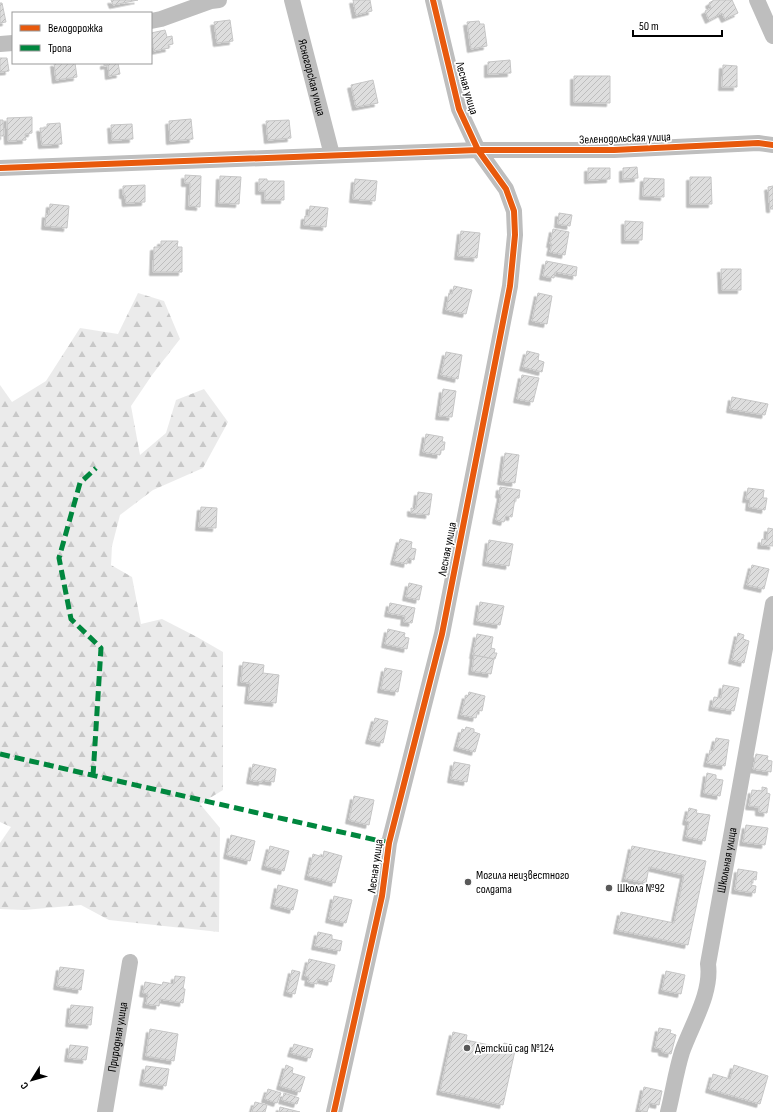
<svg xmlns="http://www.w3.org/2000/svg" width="773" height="1112" font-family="'Sofia Sans Condensed',sans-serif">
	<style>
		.forest { fill: url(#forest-firs) }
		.building { fill: url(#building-hatch); stroke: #c6c6c6; filter: url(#shadow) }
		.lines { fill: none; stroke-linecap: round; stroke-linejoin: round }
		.minor { stroke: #bebebe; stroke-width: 16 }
		.quiet { stroke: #00873e; stroke-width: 5; stroke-dasharray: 10 5; stroke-linecap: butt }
		.cycleway-casing { stroke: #fff; stroke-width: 8 }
		.cycleway { stroke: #e8590c; stroke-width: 6 }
		.poi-dot { fill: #595959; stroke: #fff; stroke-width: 1.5 }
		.labels { text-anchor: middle; stroke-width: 3.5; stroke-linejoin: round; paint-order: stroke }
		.street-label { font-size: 12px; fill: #000; stroke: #fff }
		.poi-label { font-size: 12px; fill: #000; stroke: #fff; text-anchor: start }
	</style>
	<defs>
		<pattern id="forest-firs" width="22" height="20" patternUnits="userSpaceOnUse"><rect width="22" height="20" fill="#ebebeb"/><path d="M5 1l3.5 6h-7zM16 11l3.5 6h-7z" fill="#c8c8c8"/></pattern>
		<pattern id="building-hatch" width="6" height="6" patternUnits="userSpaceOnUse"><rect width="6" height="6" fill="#dedede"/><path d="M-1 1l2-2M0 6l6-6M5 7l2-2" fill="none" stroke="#bdbdbd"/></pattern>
		<filter id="shadow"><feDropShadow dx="-3.5" dy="3.5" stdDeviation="0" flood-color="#0004"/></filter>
	</defs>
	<rect width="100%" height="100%" fill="#fff"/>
	<!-- forest -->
	<path class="forest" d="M138 293 164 301 180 339 152 375 131 406 140 455 166 433 176 400 204 389 228 422 203 468 153 490 120 515 112 546 111 565 132 577 141 624 162 619 197 637 223 652V790L200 804 220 828 219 932 109 920 81 905 24 910 0 909V843L11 827 0 822V385L12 402 46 381 80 328 118 334Z"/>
	<!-- building -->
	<path class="building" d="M111 0H138L113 5Z
		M353 0H370L372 11 356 15Z
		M714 0H732L738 13 725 19 722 13 709 20 705 11 711 8 709 3Z
		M0 3H2L6 22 0 23Z
		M230 20 233 41 217 43 214 22Z
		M479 21 480 24H484L487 46 471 49 467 22Z
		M165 30 167 37 172 36 173 44 168 45 169 48 154 51 151 33Z
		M0 58H7L9 71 0 72Z
		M510 60 511 73 488 74V62Z
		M54 63H75L77 77 56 80Z
		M104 63H118L120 74 109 76 108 65 104 66Z
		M723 65 737 66V87H722Z
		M574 76H610V103L574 102Z
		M373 80 378 103 356 107 351 85Z
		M32 117V133L25 134 26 140 8 141 7 118Z
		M191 119 193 139 170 141 169 121Z
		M0 120H3L4 136H0Z
		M289 120 291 138 268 140 266 121Z
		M60 123 62 144 42 145 40 128H47V124Z
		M132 124 133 139 112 140 111 125Z
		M637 167 638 178 623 179V168Z
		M588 168H610V179L588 180Z
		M185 175 201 176 200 207 189 206 190 183H185Z
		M220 176 241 177 239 204 219 203Z
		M690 177H711L712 204H690Z
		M644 178 664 179V197L643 196Z
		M259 179H267V181H284V200H265V191H259Z
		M355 179 377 181 375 201 353 199Z
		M145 185V202L126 203 125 195H123V186Z
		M773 186V209H770L768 187Z
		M50 204 69 206 67 228 45 226 46 214 49 215Z
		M310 206 328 208 326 227 304 225 305 216H309Z
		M559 213 572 215 570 226 558 224Z
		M625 221 643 222 642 240H625Z
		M553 229 569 232 565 255 550 252 552 244H550Z
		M461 231 480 233 477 258 458 256Z
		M161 241H178L177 247H182V272H153L154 247H161Z
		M546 261 577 267 576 276 555 272 554 278 543 276Z
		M721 269H741V290H722Z
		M454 286 472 290 466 314 446 310 449 293 452 294Z
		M538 293 552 296 547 324 532 321Z
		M527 351 539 354 538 360 544 362 542 372 523 367Z
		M446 352 462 355 458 379 441 375Z
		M522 375 539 378 533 402 517 399Z
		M443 389 456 391 452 417 439 416Z
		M732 397 768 404 765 415 730 409Z
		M426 434 443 437 442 442H445L444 450H441L440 455 423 452Z
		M505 453 519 455 515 483 501 481Z
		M500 487 520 490 519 498H515L512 517 506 516 504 522 496 520 501 495 499 494Z
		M748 488 764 490 763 498H767L765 510 749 507 750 499H746Z
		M418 492 432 494 429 515 411 513V508L416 509Z
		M201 507 217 508 216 528 199 527Z
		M768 528 773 529V546L761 545 762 539 767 540Z
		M400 539 412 542 411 548 416 549 414 560 408 558 407 564 394 561Z
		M489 540 513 544 509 566 486 562Z
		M752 565 769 569 764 589 747 585Z
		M409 583 422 586 419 600 406 597Z
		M480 602 504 606 500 625 477 621Z
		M390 603 415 608 412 623 404 622 405 616 388 613Z
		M388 629 405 633 404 637 409 638 407 649 385 644Z
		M738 633 744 635 743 639 749 641 744 663 732 660Z
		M477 634 493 637 491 648 495 649 494 653H497L495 659 473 655Z
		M474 655 494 659 491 674 472 671Z
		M243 662 264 665 263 673 279 675 276 703 248 700 250 683 241 682Z
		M385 668 402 671 398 692 381 689Z
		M723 685 739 688 734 711 712 707 714 697 721 698Z
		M469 692 485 696 482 711 478 710 476 718 461 715 466 695 468 696Z
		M375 718 388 721 383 743 369 740Z
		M466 727 474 729V732L480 734 475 752 457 747 462 729 465 730Z
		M716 738 729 740 725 766 707 763 710 750 713 751Z
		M756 754 768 756 767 760 772 761 771 772 753 769Z
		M454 762 470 765 467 782 451 779Z
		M253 764 276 769 274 782 262 780V782L250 780Z
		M707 773 716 775V779L723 780 720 796 704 793Z
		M762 787 767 788V793L770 794 767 813 759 812V807L749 806 752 790 762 791Z
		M354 796 374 800 369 825 349 820Z
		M689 808 697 810 696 813 710 815 705 841 686 837 689 822 686 821Z
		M746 825 768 828 765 845 743 842Z
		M231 835 255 841 250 861 227 855Z
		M270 846 289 851 284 871 265 866Z
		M632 846 706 861 688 945 617 930 621 912 674 923 684 875 649 867 646 883 625 879Z
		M324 851 342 856 335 883 308 876 313 854 323 857Z
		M738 869 757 872 756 880 752 879 751 885 756 886 755 893 735 890Z
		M278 885 298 890 293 910 274 905Z
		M334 896 352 900 346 923 329 919Z
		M318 932 332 935V939L342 941 340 951 315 946Z
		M309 959 335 965 331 982 318 979 317 984 308 982 309 977 305 976Z
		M60 967 84 970 81 990 57 986Z
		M292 970 300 972 295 994 287 992Z
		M666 971 685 975 681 994 662 990Z
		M175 976 185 977 183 989H185L183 1003 160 999 159 1006 146 1004 148 994 143 993 145 982 162 985 163 982 174 984Z
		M71 1005 93 1007 91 1025 69 1023Z
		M659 1028 671 1030 670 1033 676 1035 671 1054 662 1052V1049L655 1048Z
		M150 1029 178 1034 174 1061 146 1056Z
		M453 1032 467 1035 466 1040 503 1048 504 1043 516 1046 503 1105 440 1091Z
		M294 1044 313 1049 310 1058 291 1053Z
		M70 1045 88 1047 86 1060 68 1058Z
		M286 1065 293 1068 292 1073 305 1077 300 1092 280 1086Z
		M734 1065 768 1076 760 1104 709 1089 713 1074 730 1079Z
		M146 1066 169 1069 166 1086 143 1082Z
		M644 1087 662 1091 659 1105 650 1103 647 1112 639 1110Z
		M268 1089 281 1093 277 1103 265 1099Z
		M284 1093 299 1098 297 1104 282 1100Z
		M255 1102 267 1105 265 1112H252Z
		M280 1107 300 1112H279Z"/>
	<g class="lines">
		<!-- minor -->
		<g class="minor">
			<path id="s1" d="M292 0 332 155"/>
			<path d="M757 0 773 36"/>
			<path d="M151 21 161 19 211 1 219 0"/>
			<path d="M0 44 13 43"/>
			<path d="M0 168 478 150H614L758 143 773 145"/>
			<path id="s2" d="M105 1112 130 962"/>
			<path d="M334 1112 382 896 389 843 442 634 510 286 515 235 514 211 506 189 478 150 459 109 433 0"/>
			<path id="s3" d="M668 1112C673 1092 676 1071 682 1052 692 1024 712 993 708 964L773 604"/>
		</g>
		<!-- quiet -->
		<path class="quiet" d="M0 754 389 843
			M93 776 101 648 71 619 59 558 80 483 96 468"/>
		<defs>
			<path id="cycleway" d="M0 168 478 150H614L758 143 773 145
				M334 1112 382 896 389 843 442 634 510 286 515 235 514 211 506 189 478 150 459 109 433 0"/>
		</defs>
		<!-- cycleway casing -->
		<use href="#cycleway" class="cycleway-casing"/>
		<!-- cycleway -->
		<use href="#cycleway" class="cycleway"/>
	</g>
	<!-- markers -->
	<g class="poi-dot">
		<circle cx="468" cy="882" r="4"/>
		<circle cx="609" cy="888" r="4"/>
		<circle cx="467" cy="1048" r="4"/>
	</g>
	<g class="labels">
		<!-- street labels -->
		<g class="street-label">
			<text dy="4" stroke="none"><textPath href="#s1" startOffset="80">Ясногорская улица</textPath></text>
			<text transform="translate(467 88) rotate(74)" y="4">Лесная улица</text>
			<text transform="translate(625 138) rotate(-2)" y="4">Зеленодольская улица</text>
			<text transform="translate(447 549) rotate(-79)" y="4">Лесная улица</text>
			<text dy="4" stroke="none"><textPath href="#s3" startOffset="260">Школьная улица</textPath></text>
			<text transform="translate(375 866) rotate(-82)" y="4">Лесная улица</text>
			<text dy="4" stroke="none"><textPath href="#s2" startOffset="76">Природная улица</textPath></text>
		</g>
		<!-- poi labels -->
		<g class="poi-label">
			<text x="476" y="879">Могила неизвестного<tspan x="476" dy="14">солдата</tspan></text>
			<text x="617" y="892">Школа №92</text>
			<text x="475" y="1052">Детский сад №124</text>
		</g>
	</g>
	<!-- legend -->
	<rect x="12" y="12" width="140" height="52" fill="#ffffff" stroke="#999999"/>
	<rect x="20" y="25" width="20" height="6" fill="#e8590c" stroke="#999999"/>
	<text x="48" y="32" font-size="12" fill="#000000">Велодорожка</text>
	<rect x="20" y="45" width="20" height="6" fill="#00873e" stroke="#999999"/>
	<text x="48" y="52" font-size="12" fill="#000000">Тропа</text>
	<!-- north arrow -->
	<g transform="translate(32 1080) rotate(233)" stroke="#ffffff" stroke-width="3" paint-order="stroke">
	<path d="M0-3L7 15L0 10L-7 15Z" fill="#000000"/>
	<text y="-6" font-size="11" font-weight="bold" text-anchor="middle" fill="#000000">С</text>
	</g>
	<!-- scale -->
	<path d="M633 30v6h89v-6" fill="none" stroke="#000000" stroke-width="2"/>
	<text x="639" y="30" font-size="12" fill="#000000" stroke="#ffffff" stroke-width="3" paint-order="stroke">50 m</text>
</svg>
